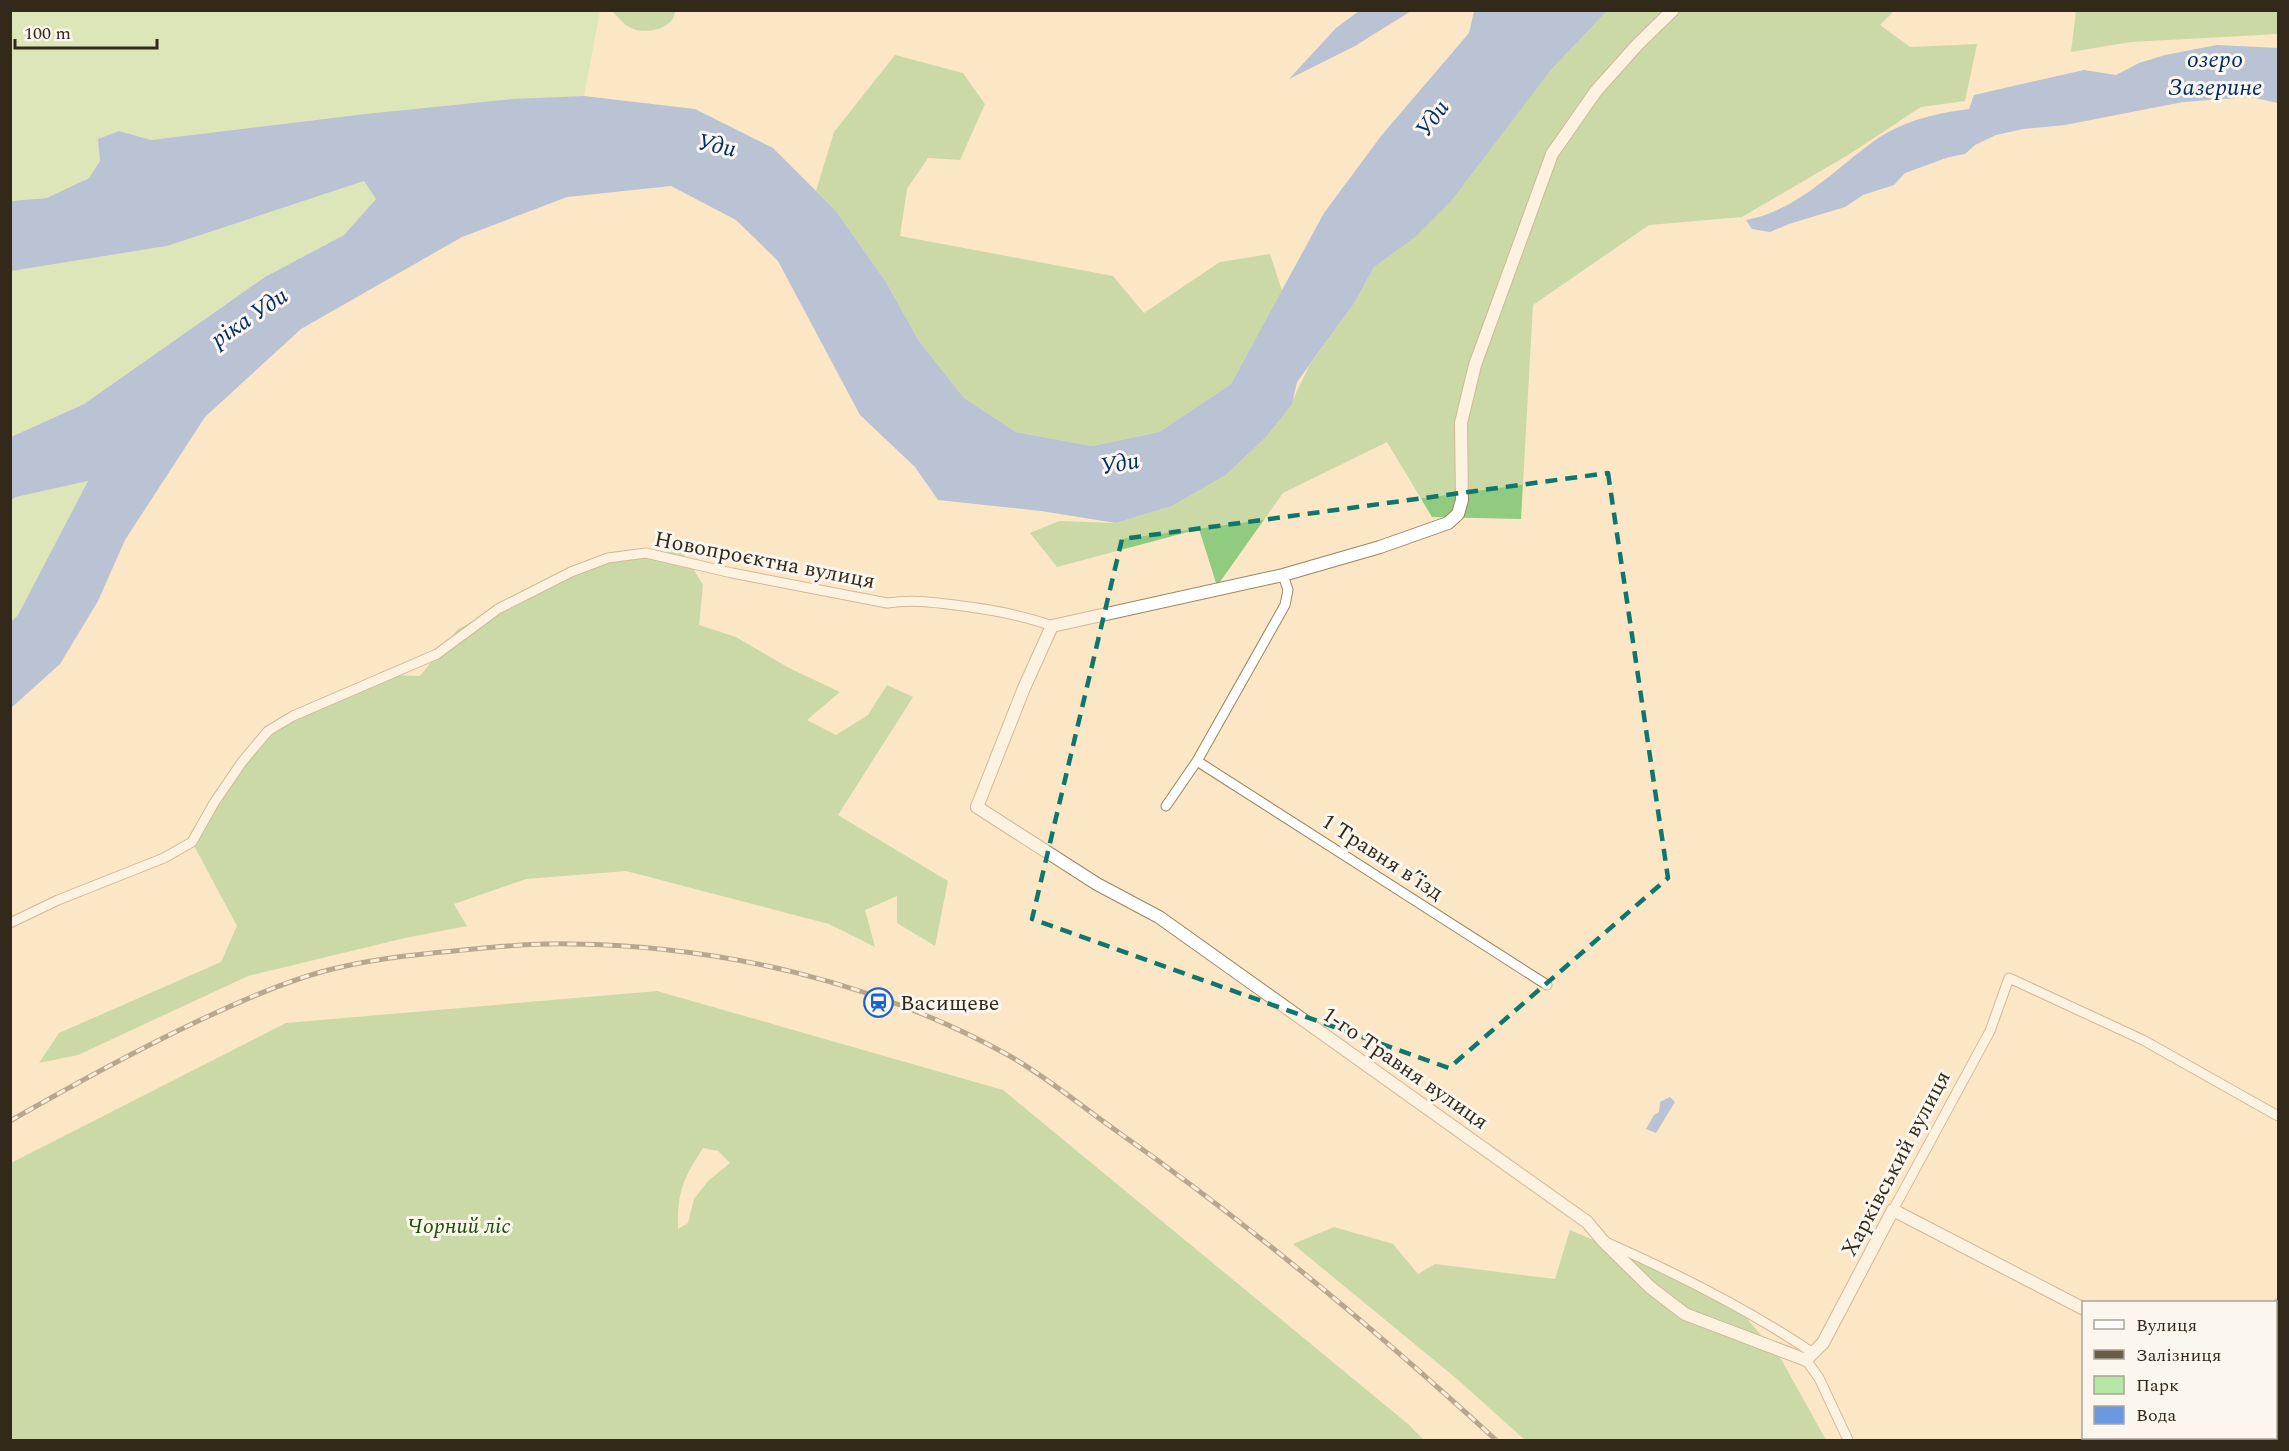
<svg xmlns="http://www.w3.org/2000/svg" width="2289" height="1451" font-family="Spectral,serif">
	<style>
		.green { fill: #b5e7a7 }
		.forest { fill: #90cb7f; fill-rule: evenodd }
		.water { fill: #6a99e2 }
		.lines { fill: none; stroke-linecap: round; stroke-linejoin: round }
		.minor-casing { stroke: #9c845f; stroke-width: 11 }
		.tertiary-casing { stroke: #9c845f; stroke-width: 14 }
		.minor { stroke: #fff; stroke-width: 9 }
		.tertiary { stroke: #fff; stroke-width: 12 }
		.rail-casing { stroke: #695c48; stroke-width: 5 }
		.rail { stroke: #fbf6ee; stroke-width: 3; stroke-dasharray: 9; stroke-linecap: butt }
		.marked { fill: none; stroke: #0f766e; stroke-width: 4.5; stroke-dasharray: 12 8; stroke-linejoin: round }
		.labels { text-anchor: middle; stroke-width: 6; stroke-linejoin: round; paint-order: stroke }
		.street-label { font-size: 22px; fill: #33291a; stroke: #fbf6ee }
		.poi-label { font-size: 22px; fill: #33291a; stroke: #fbf6ee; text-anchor: start }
		.park-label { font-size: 22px; font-style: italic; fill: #1a5201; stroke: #fbf6ee }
		.water-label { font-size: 24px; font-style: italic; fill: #012d6d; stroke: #fbf6ee }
	</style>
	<rect width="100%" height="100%" fill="#fbe6c6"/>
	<!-- green -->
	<path class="green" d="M11 11H600L584 96C439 102 295 123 151 140L119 131 89 178 47 198 11 201Z
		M364 181 376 199 344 235 265 277 84 404 11 437V271L167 246Z
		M88 481 18 615 11 622V500L16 497Z"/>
	<!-- forest -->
	<path class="forest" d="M612 11H675C674 29 646 35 631 28 623 24 618 17 612 11Z
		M1607 11H1894L1880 25 1910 47 1977 44 1965 101 1921 107 1848 155 1742 217 1649 225 1533 305 1521 519 1432 517 1387 442 1283 493 1217 586 1199 529 1057 567 1030 533 1059 521 1116 523 1172 506 1226 475 1266 437 1290 406 1309 366 1355 302 1374 267 1389 254 1550 71Z
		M2076 11H2278V34L2131 42 2071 52Z
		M895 55 963 73 985 104 960 160 928 158 907 189 900 236 1113 276 1144 313 1220 262 1270 254 1282 291 1231 384 1159 432 1092 446 1016 432 964 398 919 341 886 282 836 211 816 191 834 132Z
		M682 551 703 585 699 625 736 637 789 668 840 692 807 720 836 735 868 715 887 685 913 697 838 815 948 881 935 946 897 923V896L865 910 875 947 829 924 626 871 526 879 454 904 467 926 405 938 248 976 78 1055 39 1063 59 1033 221 962 237 926 192 842 242 762 293 716 387 675 420 676 458 629 571 572 646 553Z
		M657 991 1003 1090 1408 1424 1424 1440H11V1163L286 1023ZM703 1148 718 1151 730 1163 708 1181 694 1199 688 1223 678 1229C677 1192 683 1179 703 1148Z
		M1334 1227 1393 1244 1418 1274 1435 1264 1555 1279 1570 1230 1639 1260 1745 1316 1781 1359 1826 1440H1525L1457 1379 1293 1244Z"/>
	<!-- water -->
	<path class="water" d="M1359 11H1411L1355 46 1289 79 1336 28Z
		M1474 11H1607L1550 71 1451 201 1415 237 1374 267 1355 302 1297 382 1292 404 1266 437 1226 475 1172 506 1116 523 1041 511 938 500 915 467 860 415 778 261 736 220 671 186 567 197 462 237 301 329 205 417 125 540 98 601 60 664 11 708V622L18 615 88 481 16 497 11 500V437L84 404 265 277 344 235 376 199 364 181 167 246 11 271V201L47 198 89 178 100 161 98 139 119 131 151 140 365 114 513 99 584 96 695 109 773 148 836 211 886 282 919 341 964 398 1016 432 1092 446 1159 432 1231 384 1324 213 1381 136 1469 33Z
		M2217 45 2278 48V103L2250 97 2183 102 2065 125 2023 129 1996 135 1975 145 1965 154 1949 157 1905 173 1894 185 1863 195 1845 207 1789 224 1770 232 1752 229 1746 220C1797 210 1831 173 1870 144 1901 121 1932 114 1969 109L1974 95 2084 70 2116 75 2139 63 2165 55Z
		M1670 1097 1675 1102 1656 1133 1646 1129 1654 1115 1659 1112 1660 1102Z"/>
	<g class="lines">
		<defs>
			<path id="minor" d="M1197 761 1547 985
				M1166 806 1197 761 1285 605 1288 590 1283 575
				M10 923 58 900 164 858 192 842 214 803 242 762 268 731 293 716 437 654 498 609 571 572 608 558 646 553 732 573 887 603C916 599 942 603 970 607 999 611 1025 616 1052 626
				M1893 1210 1990 1031 2009 978 2143 1040 2278 1116
				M1608 1243C1680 1275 1748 1309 1813 1353
				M2276 1310 2278 1304
				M1806 1360 1819 1378 1848 1440
				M2207 1440 2208 1438"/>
			<path id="tertiary" d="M1673 10 1638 44 1596 91 1552 154 1475 365 1461 423 1462 500 1458 514 1448 523 1380 547 1283 575 1052 626 1024 688 977 807 1097 884 1159 917 1587 1222 1603 1241 1651 1288 1685 1314 1806 1360 1823 1343 1893 1210 2084 1309
				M2276 1406 2278 1408"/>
		</defs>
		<!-- minor casing -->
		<use href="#minor" class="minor-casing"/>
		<!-- tertiary casing -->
		<use href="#tertiary" class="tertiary-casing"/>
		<!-- minor -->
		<use href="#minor" class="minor"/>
		<!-- tertiary -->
		<use href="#tertiary" class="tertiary"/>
		<defs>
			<path id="rail" d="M10 1121C71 1086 133 1052 196 1022 236 1003 278 984 321 972 365 960 409 955 454 951 493 947 532 943 572 944 722 946 876 982 1008 1055 1047 1077 1081 1106 1118 1132 1252 1226 1376 1330 1496 1440"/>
		</defs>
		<!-- rail casing -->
		<use href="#rail" class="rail-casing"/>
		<!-- rail -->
		<use href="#rail" class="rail"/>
	</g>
	<!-- marked area -->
	<path d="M0 0H2289V1451H0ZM1608 473 1668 878 1449 1068 1032 919 1122 539Z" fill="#fbe6c6" fill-opacity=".55" fill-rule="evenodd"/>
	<path class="marked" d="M1608 473 1668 878 1449 1068 1032 919 1122 539Z"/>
	<!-- icons -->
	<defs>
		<symbol id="station-ring" viewBox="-11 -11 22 22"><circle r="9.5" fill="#fbf6ee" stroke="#1963ce" stroke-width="1.5"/><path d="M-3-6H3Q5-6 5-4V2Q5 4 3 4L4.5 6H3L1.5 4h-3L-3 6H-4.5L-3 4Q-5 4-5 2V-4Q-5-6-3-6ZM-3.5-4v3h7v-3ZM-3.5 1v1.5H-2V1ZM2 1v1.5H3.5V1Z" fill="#1963ce"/></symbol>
	</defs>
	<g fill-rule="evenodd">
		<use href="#station-ring" x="862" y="986" width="33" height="33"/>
	</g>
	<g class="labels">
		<!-- street labels -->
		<g class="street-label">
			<text transform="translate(765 559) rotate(11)" y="8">Новопроєктна вулиця</text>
			<text transform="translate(1383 856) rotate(33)" y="8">1 Травня в’їзд</text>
			<text transform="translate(1406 1067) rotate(35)" y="8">1-го Травня вулиця</text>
			<text transform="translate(1895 1163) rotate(-62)" y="8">Харківський вулиця</text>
		</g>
		<!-- poi labels -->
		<g class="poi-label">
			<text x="900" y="1010">Васищеве</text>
		</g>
		<!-- park labels -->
		<g class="park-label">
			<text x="459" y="1233">Чорний ліс</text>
		</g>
		<!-- water labels -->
		<g class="water-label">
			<text x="2215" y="67">озеро<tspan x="2215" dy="28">Зазерине</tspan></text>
			<text transform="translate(1432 118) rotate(-54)" y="8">Уди</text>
			<text transform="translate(717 145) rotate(12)" y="8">Уди</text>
			<text transform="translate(249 317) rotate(-34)" y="8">ріка Уди</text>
			<text transform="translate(1120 463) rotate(-10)" y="8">Уди</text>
		</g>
	</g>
	<!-- border -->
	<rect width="2289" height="1451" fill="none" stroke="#33291a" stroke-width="24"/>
	<!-- legend -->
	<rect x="2082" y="1301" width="195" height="138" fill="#fbf6ee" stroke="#aba499" stroke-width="1.5"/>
	<rect x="2094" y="1320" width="30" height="9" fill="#ffffff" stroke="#aba499" stroke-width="1.5"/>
	<text x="2136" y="1331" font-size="18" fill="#33291a">Вулиця</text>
	<rect x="2094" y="1350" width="30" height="9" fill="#695c48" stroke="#aba499" stroke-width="1.5"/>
	<text x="2136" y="1361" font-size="18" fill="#33291a">Залізниця</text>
	<rect x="2094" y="1376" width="30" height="18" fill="#b5e7a7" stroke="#aba499" stroke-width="1.5"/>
	<text x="2136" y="1391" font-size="18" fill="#33291a">Парк</text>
	<rect x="2094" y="1406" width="30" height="18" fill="#6a99e2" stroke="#aba499" stroke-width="1.5"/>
	<text x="2136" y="1421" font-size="18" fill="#33291a">Вода</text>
	<!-- scale -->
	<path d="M15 39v9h142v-9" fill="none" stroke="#33291a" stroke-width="3"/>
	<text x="24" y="39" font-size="18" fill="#33291a" stroke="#fbf6ee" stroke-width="4.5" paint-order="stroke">100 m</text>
</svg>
